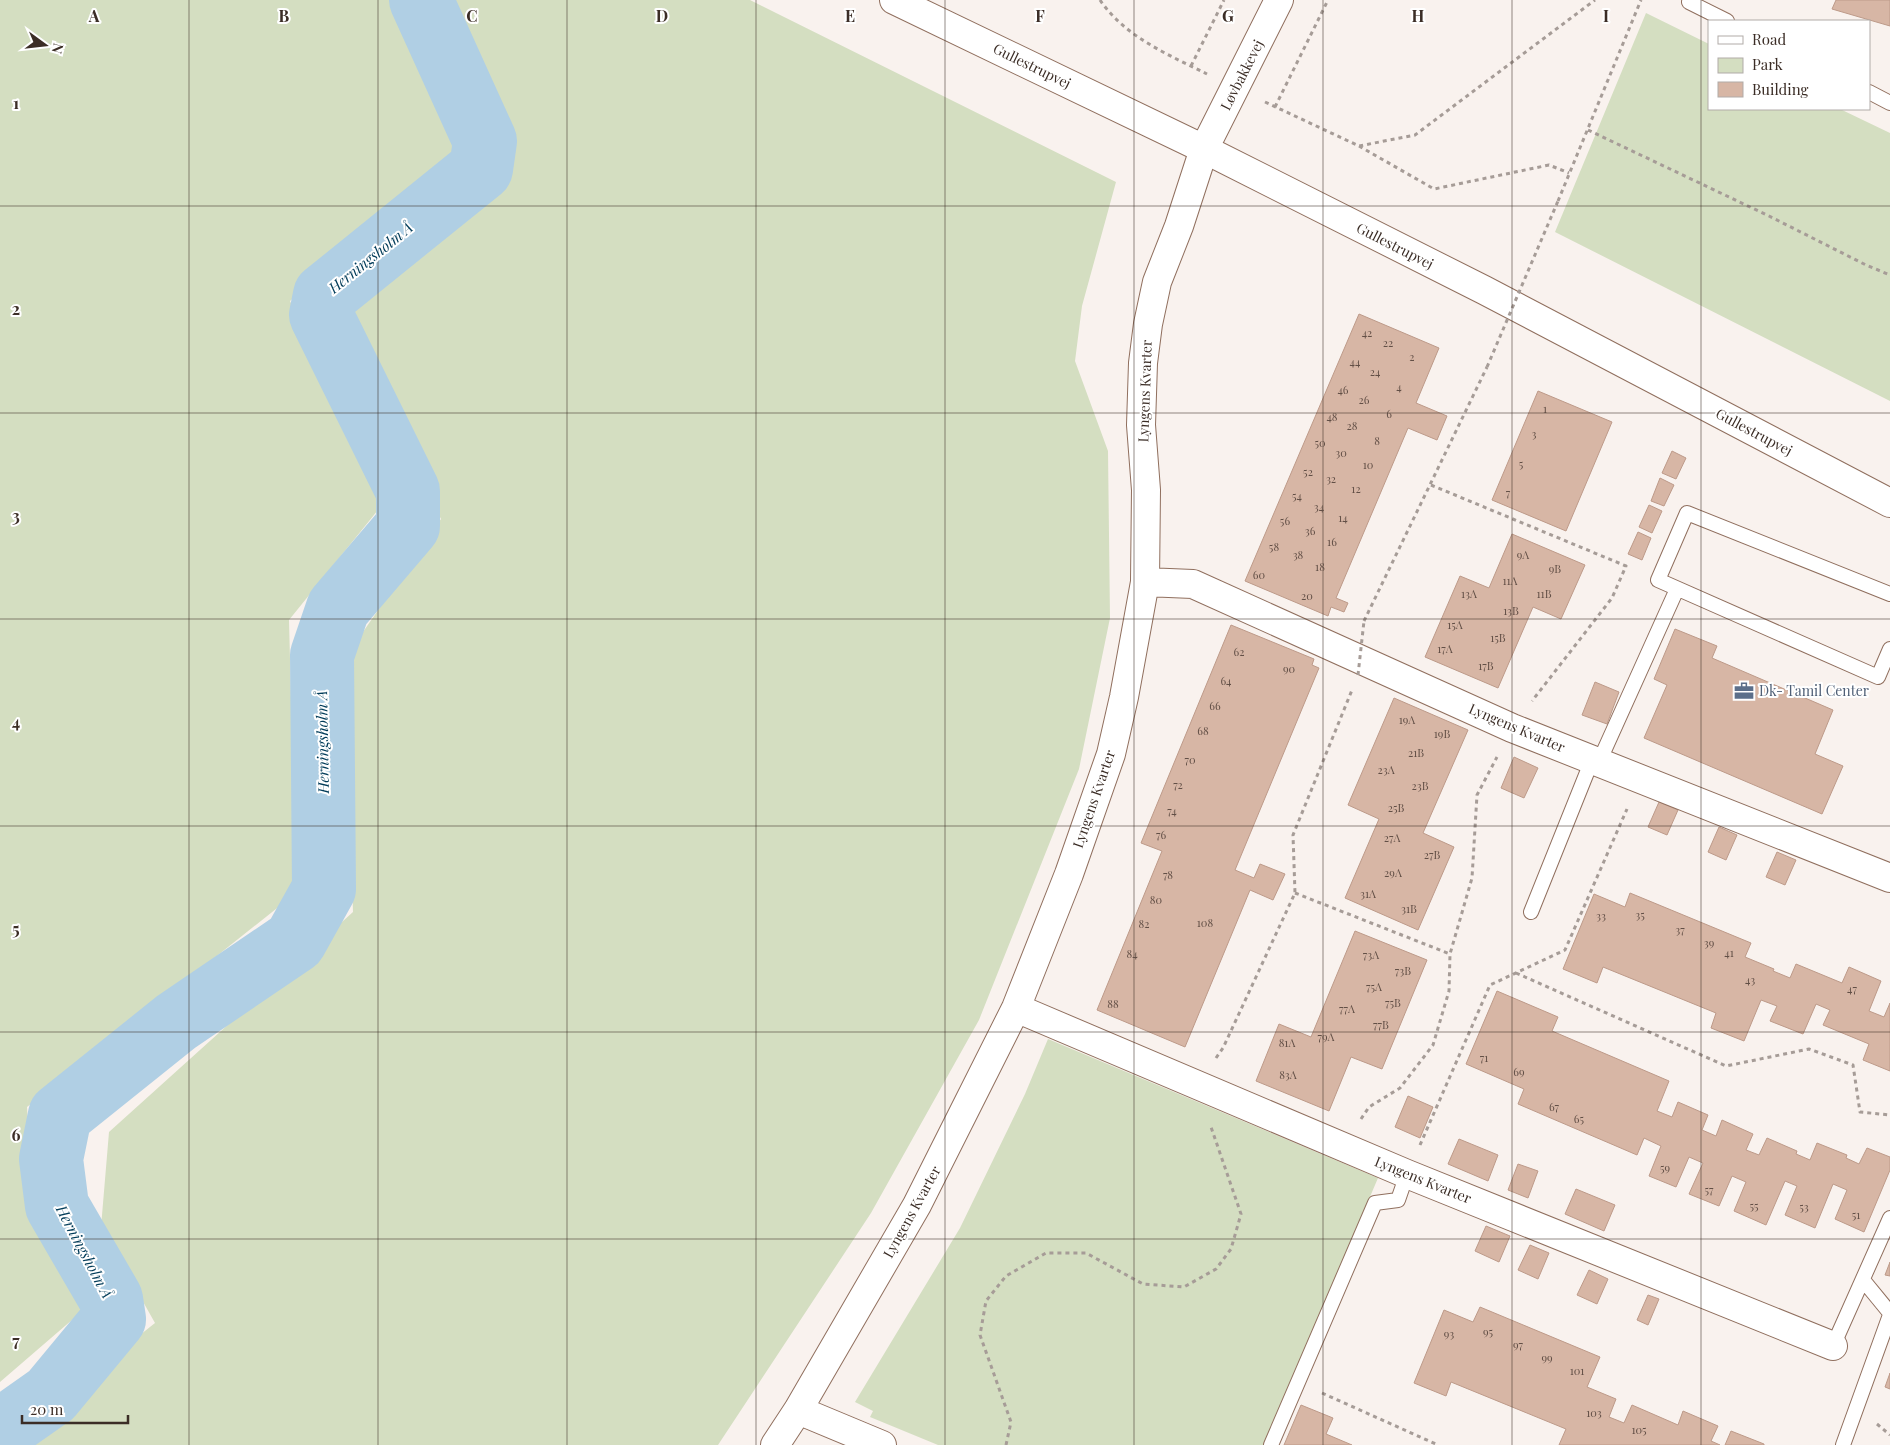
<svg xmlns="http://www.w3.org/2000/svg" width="1890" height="1445" font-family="'Playfair Display',serif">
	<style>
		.green { fill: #d4dec1 }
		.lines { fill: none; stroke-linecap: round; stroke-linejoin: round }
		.river { stroke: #b0cfe4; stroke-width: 64 }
		.building { fill: #d7b6a5; stroke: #bd9a89 }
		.lane-casing { stroke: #906f5e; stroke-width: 16 }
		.street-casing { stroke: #906f5e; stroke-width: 30 }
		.secondary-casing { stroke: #906f5e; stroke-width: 30 }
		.path { stroke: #a69c97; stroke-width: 3; stroke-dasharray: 4 4; stroke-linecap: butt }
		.lane { stroke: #fff; stroke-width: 14 }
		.street { stroke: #fff; stroke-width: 28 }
		.secondary { stroke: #fff; stroke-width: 28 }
		.path-bridge { stroke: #a69c97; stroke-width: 3; stroke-dasharray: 4 4; stroke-linecap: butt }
		.grid { fill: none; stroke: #3b2d26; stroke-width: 1; stroke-opacity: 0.55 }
		.labels { text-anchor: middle; stroke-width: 4; stroke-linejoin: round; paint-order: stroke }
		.number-label { font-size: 11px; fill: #624f46 }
		.street-label { font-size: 14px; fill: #3b2d26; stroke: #fff }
		.service-label { font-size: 14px; fill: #4e5e75; stroke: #fff; text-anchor: start }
		.water-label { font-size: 15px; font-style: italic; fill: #003b58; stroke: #fff }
		.grid-label { font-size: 16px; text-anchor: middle; font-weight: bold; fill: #3b2d26; stroke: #fff; stroke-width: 4; stroke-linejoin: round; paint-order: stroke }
	</style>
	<rect width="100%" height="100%" fill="#f9f2ee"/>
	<!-- green -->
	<path class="green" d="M0 0H407L466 150 290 301 382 505 289 620 296 893 27 1107 32 1197 87 1307 0 1382Z
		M435 0H750L1116 182 1082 306 1075 361 1108 451 1110 618 1079 769 979 1020 871 1213 718 1445H2L155 1323 101 1227 109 1132 353 912 345 658 441 519 335 307 443 212 491 176 498 143Z
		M1646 13 1709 44V109H1840L1890 133V401L1555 232Z
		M1048 1039 1378 1178 1264 1445H938L870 1417 873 1411 855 1402 960 1228 1025 1094Z"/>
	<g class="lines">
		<!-- river -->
		<path class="river" d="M0 1431 51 1395 114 1319 111 1299 57 1206 51 1159 60 1115 176 1022 295 941 324 889 322 655 338 608 408 526V491L321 315 325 295 481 169 485 141 421 0"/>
	</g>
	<!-- building -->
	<path class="building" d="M1836 0H1890V26L1832 9Z
		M1359 314 1439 348 1416 403 1447 416 1437 440 1408 428 1336 598 1348 603 1344 612 1331 607 1328 616 1245 581Z
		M1538 391 1612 422 1566 531 1492 500Z
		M1672 451 1686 458 1676 479 1662 473Z
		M1660 478 1674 485 1664 506 1651 501Z
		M1649 505 1662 511 1652 533 1639 527Z
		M1638 532 1651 538 1642 560 1628 554Z
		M1512 534 1585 565 1561 619 1533 607 1498 688 1425 657 1460 576 1489 588Z
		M1231 625 1314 659 1312 665 1319 668 1235 870 1254 878 1260 864 1285 874 1273 900 1250 890 1185 1047 1097 1010 1162 851 1141 843Z
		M1675 629 1717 646 1712 658 1833 710 1815 754 1843 766 1822 814 1644 738 1667 685 1654 679Z
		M1595 682 1619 692 1607 724 1582 715Z
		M1394 698 1468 730 1423 833 1454 847 1418 930 1345 898 1379 819 1348 805Z
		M1514 757 1538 768 1524 798 1501 788Z
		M1659 802 1678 810 1667 835 1648 827Z
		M1719 827 1737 835 1726 860 1708 852Z
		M1777 852 1796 860 1785 885 1766 877Z
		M1630 893 1751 943 1745 957 1774 969 1773 971 1790 978 1796 964 1842 983 1849 967 1881 981 1869 1011 1884 1017 1890 1003V1071L1863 1060 1869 1044 1823 1025 1830 1010 1816 1004 1803 1034 1770 1021 1777 1006 1761 1000 1744 1041 1711 1028 1716 1013 1603 967 1597 983 1563 969 1594 894 1625 907Z
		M1355 931 1427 960 1382 1069 1351 1057 1329 1111 1256 1081 1279 1024 1311 1037Z
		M1497 991 1558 1017 1552 1031 1669 1081 1657 1111 1672 1117 1678 1102 1708 1115 1702 1130 1716 1136 1722 1120 1753 1134 1746 1150 1759 1155 1767 1138 1797 1151 1796 1154 1810 1160 1817 1143 1847 1155 1846 1158 1859 1164 1867 1148 1890 1157V1170L1864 1232 1835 1219 1847 1190 1833 1184 1815 1228 1785 1215 1797 1186 1785 1181 1766 1225 1734 1211 1746 1182 1732 1176 1719 1206 1689 1194 1703 1163 1689 1157 1676 1187 1649 1176 1661 1146 1644 1138 1637 1155 1518 1104 1524 1089 1466 1064Z
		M1408 1096 1433 1107 1420 1138 1395 1127Z
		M1459 1139 1498 1155 1488 1181 1448 1164Z
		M1518 1164 1538 1171 1528 1198 1508 1190Z
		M1576 1189 1615 1205 1604 1231 1565 1214Z
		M1486 1226 1510 1236 1499 1262 1475 1251Z
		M1530 1245 1549 1253 1538 1279 1518 1270Z
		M1890 1262V1276L1885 1275Z
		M1589 1270 1608 1279 1597 1304 1577 1295Z
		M1648 1295 1659 1299 1648 1325 1637 1320Z
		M1480 1307 1600 1357 1587 1387 1616 1399 1609 1417 1624 1423 1632 1405 1678 1425 1683 1411 1718 1426 1711 1441 1720 1445H1559L1566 1429 1451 1382 1446 1396 1414 1383 1444 1310 1473 1322Z
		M1890 1373V1389L1885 1387Z
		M1301 1405 1333 1418 1326 1434 1352 1445H1284Z
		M1731 1431 1764 1444V1445H1725Z"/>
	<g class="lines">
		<defs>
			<path id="lane" d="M1689 2 1727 21
				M1869 92 1890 103
				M1890 594 1687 513 1658 580 1878 677 1890 649
				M1599 762 1677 589
				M1531 912 1592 760
				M1863 1280 1890 1313
				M1833 1346 1890 1218
				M1271 1445 1375 1203 1398 1200 1407 1174
				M1843 1445 1890 1315"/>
			<path id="street" d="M1145 582 1193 584 1512 728 1890 878
				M1016 1008 1407 1174 1833 1346
				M798 1410 882 1445
				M775 1445 798 1410 917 1205 1016 1008 1069 874 1111 754 1124 697 1145 582 1146 490 1141 425 1143 363 1148 324 1157 282 1179 226 1204 149"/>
			<path id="secondary" d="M894 0 1204 149 1484 290 1890 503
				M1204 149 1279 0"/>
		</defs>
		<!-- lane casing -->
		<use href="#lane" class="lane-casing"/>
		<!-- street casing -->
		<use href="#street" class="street-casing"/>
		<!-- secondary casing -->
		<use href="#secondary" class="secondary-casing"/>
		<!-- path -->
		<path class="path" d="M1100 0C1125 37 1169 55 1207 74
			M1191 66 1224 0
			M1265 102 1359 146 1415 135 1595 0
			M1275 107 1328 0
			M1588 130 1769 216 1866 265 1890 275
			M1359 146 1434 189 1549 165 1569 173
			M1558 201 1641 0
			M1431 485 1626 566 1612 598 1532 701
			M1364 621 1487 367
			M1295 893 1450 954
			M1516 973 1726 1066 1809 1049 1853 1065 1860 1112 1890 1115
			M1216 1058 1223 1048 1295 893 1293 835 1352 690
			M1361 1119 1369 1107 1400 1088 1433 1045 1449 991 1450 954 1472 878 1477 795 1497 757
			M1420 1145 1490 985 1565 950 1627 809
			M1322 1393 1438 1445
			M1877 1424 1890 1435
			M1006 1445 1011 1422 980 1335 986 1301 1006 1276 1046 1253H1086L1143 1284 1184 1287 1216 1269 1231 1249 1241 1214 1211 1127"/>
		<!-- lane -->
		<use href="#lane" class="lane"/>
		<!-- street -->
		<use href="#street" class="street"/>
		<!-- secondary -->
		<use href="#secondary" class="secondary"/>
		<!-- path-bridge -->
		<path class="path-bridge" d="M1487 367 1558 201
			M1358 675 1364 621"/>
	</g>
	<!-- grid -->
	<path class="grid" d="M189 0V1445M378 0V1445M567 0V1445M756 0V1445M945 0V1445M1134 0V1445M1323 0V1445M1512 0V1445M1701 0V1445M0 206H1890M0 413H1890M0 619H1890M0 826H1890M0 1032H1890M0 1239H1890"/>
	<!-- icons -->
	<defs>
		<symbol id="office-bare" viewBox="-9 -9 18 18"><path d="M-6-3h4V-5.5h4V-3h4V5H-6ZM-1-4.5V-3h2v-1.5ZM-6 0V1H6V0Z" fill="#5c6f8a" stroke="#fff" stroke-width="2.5" paint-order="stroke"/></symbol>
	</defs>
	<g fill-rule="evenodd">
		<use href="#office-bare" x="1730" y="677" width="28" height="28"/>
	</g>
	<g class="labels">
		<!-- number labels -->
		<g class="number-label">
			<text x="1367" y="337">42</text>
			<text x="1388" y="347">22</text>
			<text x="1412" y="361">2</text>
			<text x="1355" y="366">44</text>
			<text x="1375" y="376">24</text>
			<text x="1399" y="391">4</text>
			<text x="1343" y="394">46</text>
			<text x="1364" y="404">26</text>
			<text x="1545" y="413">1</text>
			<text x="1389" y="418">6</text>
			<text x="1332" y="421">48</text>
			<text x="1352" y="430">28</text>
			<text x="1534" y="438">3</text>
			<text x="1377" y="445">8</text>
			<text x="1320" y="447">50</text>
			<text x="1341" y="457">30</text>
			<text x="1521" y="468">5</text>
			<text x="1368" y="469">10</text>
			<text x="1308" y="476">52</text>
			<text x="1331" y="483">32</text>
			<text x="1356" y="493">12</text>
			<text x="1508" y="497">7</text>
			<text x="1297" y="500">54</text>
			<text x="1319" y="511">34</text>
			<text x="1343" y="522">14</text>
			<text x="1285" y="525">56</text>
			<text x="1310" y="535">36</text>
			<text x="1332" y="546">16</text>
			<text x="1274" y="551">58</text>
			<text x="1298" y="559">38</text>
			<text x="1523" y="559">9A</text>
			<text x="1320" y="571">18</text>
			<text x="1555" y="573">9B</text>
			<text x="1259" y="579">60</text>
			<text x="1510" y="585">11A</text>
			<text x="1469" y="598">13A</text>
			<text x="1544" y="598">11B</text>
			<text x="1307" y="600">20</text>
			<text x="1511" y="615">13B</text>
			<text x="1455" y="629">15A</text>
			<text x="1498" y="642">15B</text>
			<text x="1445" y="653">17A</text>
			<text x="1239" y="656">62</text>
			<text x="1486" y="670">17B</text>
			<text x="1289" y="673">90</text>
			<text x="1226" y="685">64</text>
			<text x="1215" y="710">66</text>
			<text x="1407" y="724">19A</text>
			<text x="1203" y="735">68</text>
			<text x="1442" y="738">19B</text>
			<text x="1416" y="757">21B</text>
			<text x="1190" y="764">70</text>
			<text x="1386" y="774">23A</text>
			<text x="1178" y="789">72</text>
			<text x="1420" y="790">23B</text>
			<text x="1396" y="812">25B</text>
			<text x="1172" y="815">74</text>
			<text x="1161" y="839">76</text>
			<text x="1392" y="842">27A</text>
			<text x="1432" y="859">27B</text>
			<text x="1393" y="877">29A</text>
			<text x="1168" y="879">78</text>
			<text x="1368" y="898">31A</text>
			<text x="1156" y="904">80</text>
			<text x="1409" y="913">31B</text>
			<text x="1640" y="919">35</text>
			<text x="1601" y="920">33</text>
			<text x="1205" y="927">108</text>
			<text x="1144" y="928">82</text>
			<text x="1680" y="934">37</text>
			<text x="1709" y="947">39</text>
			<text x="1729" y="957">41</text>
			<text x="1132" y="958">84</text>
			<text x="1371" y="959">73A</text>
			<text x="1403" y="975">73B</text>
			<text x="1750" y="984">43</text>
			<text x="1374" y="991">75A</text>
			<text x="1852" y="993">47</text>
			<text x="1393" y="1007">75B</text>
			<text x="1113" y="1008">88</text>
			<text x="1347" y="1013">77A</text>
			<text x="1381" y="1029">77B</text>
			<text x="1326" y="1041">79A</text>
			<text x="1287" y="1047">81A</text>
			<text x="1484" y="1062">71</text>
			<text x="1519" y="1076">69</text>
			<text x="1288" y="1079">83A</text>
			<text x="1554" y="1111">67</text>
			<text x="1579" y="1123">65</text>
			<text x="1665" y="1172">59</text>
			<text x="1709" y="1194">57</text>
			<text x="1754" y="1210">55</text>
			<text x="1804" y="1211">53</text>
			<text x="1856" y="1219">51</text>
			<text x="1488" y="1336">95</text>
			<text x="1449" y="1338">93</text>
			<text x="1518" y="1349">97</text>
			<text x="1547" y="1362">99</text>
			<text x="1577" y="1375">101</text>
			<text x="1594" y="1417">103</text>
			<text x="1639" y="1434">105</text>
		</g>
		<!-- street labels -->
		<g class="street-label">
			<text transform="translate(1032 66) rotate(26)" y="5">Gullestrupvej</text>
			<text transform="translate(1242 75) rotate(-63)" y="5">Løvbakkevej</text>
			<text transform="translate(1395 246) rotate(27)" y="5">Gullestrupvej</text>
			<text transform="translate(1145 391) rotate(-88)" y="5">Lyngens Kvarter</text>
			<text transform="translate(1754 432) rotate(28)" y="5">Gullestrupvej</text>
			<text transform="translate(1517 728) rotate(23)" y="5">Lyngens Kvarter</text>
			<text transform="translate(1094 799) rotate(-71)" y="5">Lyngens Kvarter</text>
			<text transform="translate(1423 1180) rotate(22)" y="5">Lyngens Kvarter</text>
			<text transform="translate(912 1212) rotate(-61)" y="5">Lyngens Kvarter</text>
		</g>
		<!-- service labels -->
		<g class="service-label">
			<text x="1759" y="696">Dk- Tamil Center</text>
		</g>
		<!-- water labels -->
		<g class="water-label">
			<text transform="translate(371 258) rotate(-39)" y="5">Herningsholm Å</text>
			<text transform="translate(323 742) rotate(-91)" y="5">Herningsholm Å</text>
			<text transform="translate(84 1252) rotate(62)" y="5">Herningsholm Å</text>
		</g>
	</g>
	<g class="grid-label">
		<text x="94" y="22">A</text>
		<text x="284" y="22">B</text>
		<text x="472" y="22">C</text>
		<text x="662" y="22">D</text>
		<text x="850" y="22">E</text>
		<text x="1040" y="22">F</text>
		<text x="1228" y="22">G</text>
		<text x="1418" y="22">H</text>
		<text x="1606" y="22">I</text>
		<text x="16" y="109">1</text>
		<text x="16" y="315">2</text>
		<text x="16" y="522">3</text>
		<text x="16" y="728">4</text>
		<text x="16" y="935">5</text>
		<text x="16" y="1141">6</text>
		<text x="16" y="1347">7</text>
	</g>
	<!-- legend -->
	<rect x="1708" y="20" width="162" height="90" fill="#ffffff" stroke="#b1aba8"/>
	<rect x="1718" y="36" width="25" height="8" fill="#ffffff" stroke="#b1aba8"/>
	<text x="1752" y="45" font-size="15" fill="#3b2d26">Road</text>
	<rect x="1718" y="58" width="25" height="15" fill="#d4dec1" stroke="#b1aba8"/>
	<text x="1752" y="70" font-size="15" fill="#3b2d26">Park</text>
	<rect x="1718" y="82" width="25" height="15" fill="#d7b6a5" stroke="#b1aba8"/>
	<text x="1752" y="95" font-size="15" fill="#3b2d26">Building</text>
	<!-- north arrow -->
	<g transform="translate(45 45) rotate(105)" stroke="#ffffff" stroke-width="4" paint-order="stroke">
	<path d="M0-4L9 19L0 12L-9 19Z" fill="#3b2d26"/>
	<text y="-8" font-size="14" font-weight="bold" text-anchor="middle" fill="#3b2d26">N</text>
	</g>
	<!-- scale -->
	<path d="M22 1415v8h106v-8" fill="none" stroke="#3b2d26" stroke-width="2.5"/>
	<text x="30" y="1415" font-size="15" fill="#3b2d26" stroke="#ffffff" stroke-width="4" paint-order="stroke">20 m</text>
</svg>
